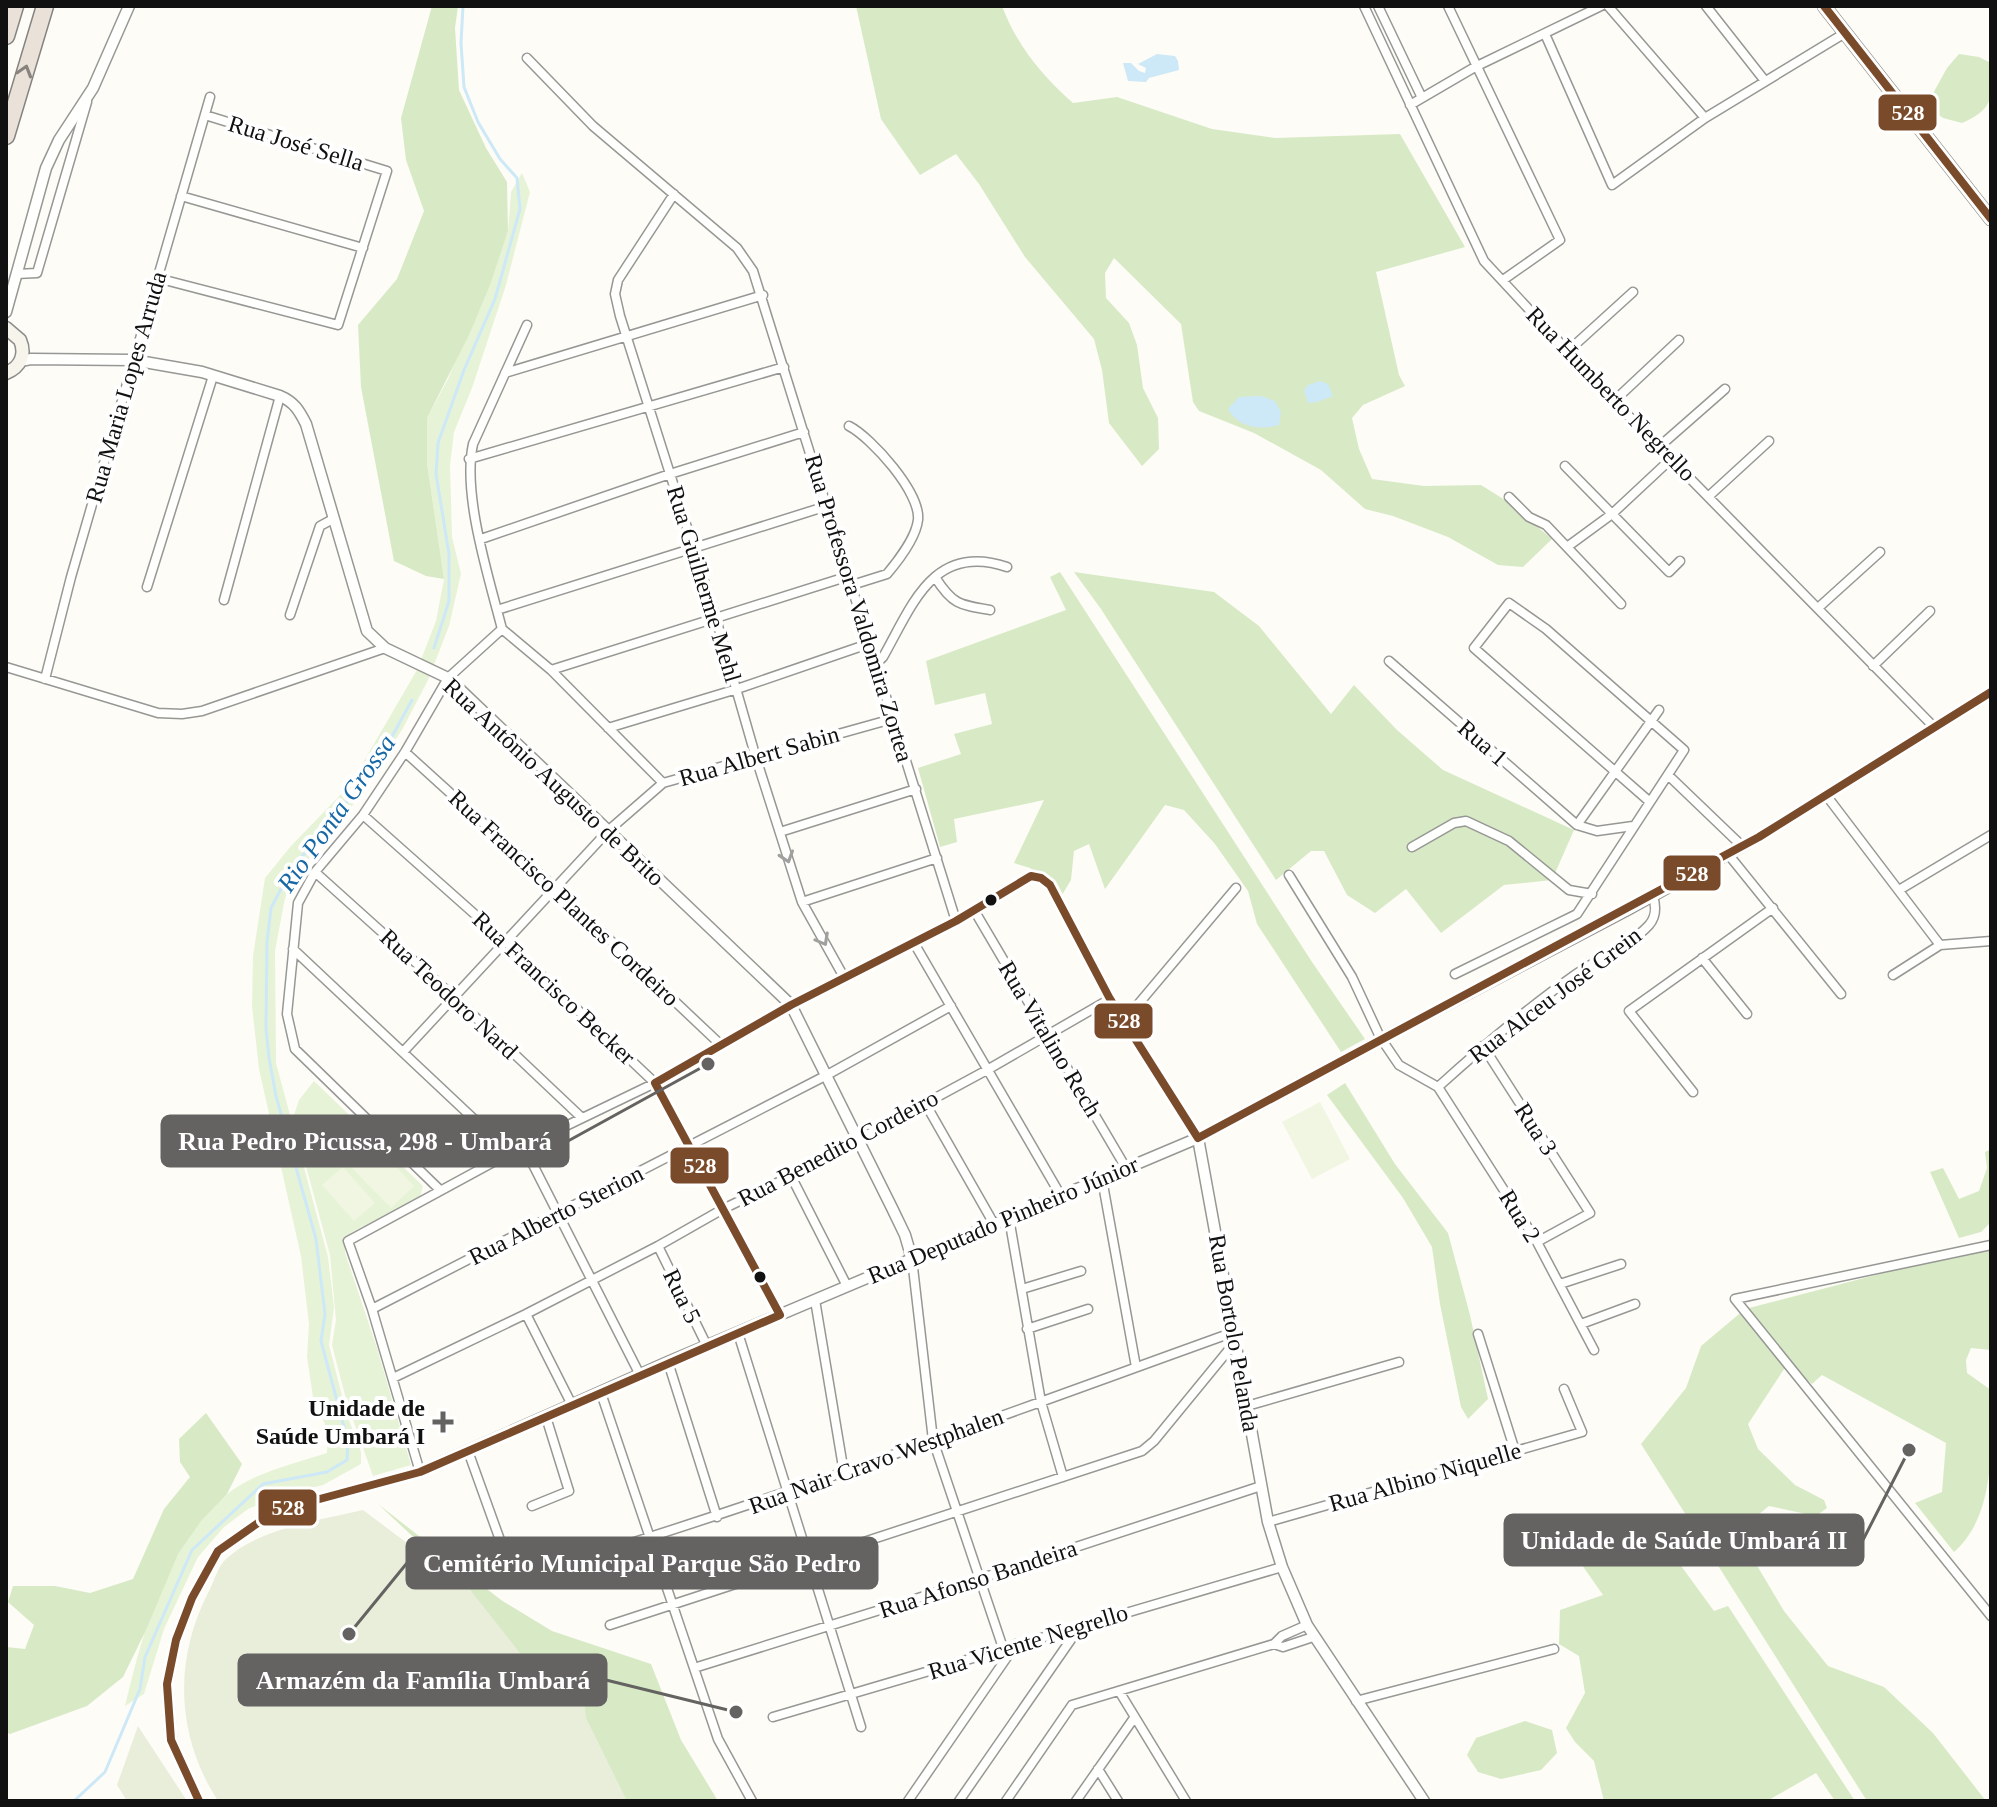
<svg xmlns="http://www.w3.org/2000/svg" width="1997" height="1807" font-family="'Times New Roman',serif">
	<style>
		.green { fill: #e7f3d7 }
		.forest { fill: #d8eac5 }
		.cemetery { fill: #e9eedb }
		.pitch { fill: #f0f6e1 }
		.water { fill: #cde8f7 }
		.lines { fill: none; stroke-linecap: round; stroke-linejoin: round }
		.stream { stroke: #cde8f7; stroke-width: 3 }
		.minor-casing { stroke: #979795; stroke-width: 11 }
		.tertiary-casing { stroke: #979795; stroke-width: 13 }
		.secondary-casing { stroke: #8e8d8b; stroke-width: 15 }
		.motorway-casing { stroke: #858482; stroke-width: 19 }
		.minor { stroke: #fffffe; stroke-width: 8 }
		.tertiary { stroke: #fffffe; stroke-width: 10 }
		.secondary { stroke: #f6f4eb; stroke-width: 12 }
		.motorway { stroke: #eae1d8; stroke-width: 16 }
		.tertiary-bridge-casing { stroke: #979795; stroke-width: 13; stroke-linecap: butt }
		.tertiary-bridge { stroke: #fffffe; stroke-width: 10 }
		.bus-1-casing { stroke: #fff; stroke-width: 14 }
		.bus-1 { stroke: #7a4b2a; stroke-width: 8 }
		.oneway { stroke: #88837e }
		.oneway2 { stroke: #a0a09f }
		.bus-dot { fill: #111; stroke: #fff; stroke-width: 3 }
		.poi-dot { fill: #646362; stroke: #fff; stroke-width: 3 }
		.labels { text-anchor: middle; stroke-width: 8; stroke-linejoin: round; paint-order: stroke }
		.street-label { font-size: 24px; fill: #111; stroke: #fff }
		.poi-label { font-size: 24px; font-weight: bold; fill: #111; stroke: #fff; text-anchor: end }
		.water-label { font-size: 26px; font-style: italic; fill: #1768a6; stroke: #fff }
		.leader { fill: none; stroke: #646362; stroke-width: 3 }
		.callout-dot { fill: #646362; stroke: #fff; stroke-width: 3 }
		.callout { fill: #646362; stroke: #646362; stroke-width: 3 }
		.callout-label { font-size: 26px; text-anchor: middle; font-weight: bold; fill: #fff }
		.line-badge { stroke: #fff; stroke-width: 3 }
		.badge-label { font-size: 22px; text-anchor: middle; font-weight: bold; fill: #fff }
	</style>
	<rect width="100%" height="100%" fill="#fdfcf7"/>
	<!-- green -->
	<path class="green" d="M522 173 530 192 506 285 472 388 454 432 450 465 452 537 461 574 449 626 428 680 403 728 359 797 303 866 285 898 275 951 276 1063 328 1257 334 1307 329 1345 347 1415 361 1452V1464L323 1485 278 1496 248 1509 224 1527 198 1557 164 1629 144 1694 125 1706C143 1632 165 1546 226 1495 254 1472 294 1464 327 1453L328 1431 313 1397 307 1357 309 1324 301 1256 259 1069 252 1006 253 956 265 878 291 846 350 785 417 670 436 621 444 579 427 463V418L448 379 508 232 511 192Z
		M314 1081 423 1186 420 1197 352 1232 345 1239V1253L377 1348 411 1465 373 1476 347 1403 332 1345 336 1320 330 1255 293 1118 299 1100Z"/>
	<!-- forest -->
	<path class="forest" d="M432 6H458L455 28 459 90 486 148 507 182 508 231 490 285 469 335 427 418V463L444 579 426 576 394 561 361 387 358 325 397 279 424 211 406 160 401 118Z
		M856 6H1002C1016 44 1042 76 1073 103L1117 97 1212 129 1275 138 1400 134 1465 247 1376 272 1399 375 1405 386 1363 405 1352 418 1359 449 1372 479 1424 486 1481 485 1505 500 1552 539 1523 567 1498 565 1448 537 1393 516 1365 509 1321 470 1254 433 1199 411 1193 402 1181 324 1114 258 1105 273 1106 298 1129 323 1137 345 1143 388 1158 418 1159 449 1142 466 1109 423 1102 370 1094 339 1025 257 979 184 956 154 920 175 881 119Z
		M1959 54 1979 57 1991 63C1991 97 1996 108 1962 123L1943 118 1926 106 1947 68Z
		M1060 572 1312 962 1365 1039 1341 1052 1257 924 1248 891 1215 844 1184 810 1165 805 1105 889 1089 844 1074 851 1071 880 1062 895 1030 868 1014 863 1044 800 954 819 957 842 940 847 918 768 961 754 954 734 992 724 985 693 935 705 926 661 1066 610 1050 577Z
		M1074 572 1214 592 1259 626 1331 714 1354 685 1397 730 1443 770 1574 830 1552 880 1504 885 1441 933 1406 889 1375 913 1347 895 1324 851H1311L1276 880 1101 609Z
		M1345 1083 1395 1164 1448 1233 1470 1315 1488 1399 1468 1419 1461 1407 1440 1304 1432 1247 1403 1198 1327 1095Z
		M1991 1149V1222L1981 1232 1959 1238 1930 1172 1943 1168 1959 1199 1979 1191 1987 1168 1985 1152Z
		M1991 1245V1350L1971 1348 1966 1360 1967 1373 1991 1390C1991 1443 1997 1514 1954 1552L1915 1503 1942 1492 1946 1443 1822 1375 1812 1384 1788 1363 1748 1424 1758 1449 1795 1485 1824 1500 1827 1508 1816 1516 1769 1506 1737 1532 1784 1611 1828 1666 1884 1687 1933 1733 1986 1801H1867L1641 1444 1686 1388 1701 1346 1745 1309Z
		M206 1413 242 1464 227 1494 201 1521 178 1554 146 1630 123 1677 87 1706 10 1734 6 1732V1647L25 1649 34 1625 8 1602 13 1586H55L90 1593 133 1579 164 1509 190 1477 180 1462 179 1439Z
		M378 1504 501 1600 552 1631 651 1664 681 1740 718 1801H625L498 1648 471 1591Z
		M1646 1518 1714 1611 1728 1606 1855 1801H1835L1816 1773 1767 1801H1604L1594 1761 1575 1742 1566 1728 1585 1693 1579 1656 1559 1644 1560 1610 1603 1595 1575 1555 1582 1545 1602 1553Z
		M1525 1721 1552 1730 1557 1753 1541 1770 1501 1779 1478 1772 1467 1755 1476 1738Z"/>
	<!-- cemetery -->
	<path class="cemetery" d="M363 1510 471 1591 523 1657 558 1671 583 1690 586 1718 627 1801H218C176 1736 173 1660 209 1591 214 1582 218 1566 226 1559 259 1528 321 1520 363 1510Z
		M138 1726 187 1801H127L117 1785Z"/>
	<!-- pitch -->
	<path class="pitch" d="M1320 1102 1350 1159 1312 1179 1282 1122Z
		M373 1142 414 1186 391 1208 349 1165Z
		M343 1167 375 1203 354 1221 322 1185Z"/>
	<!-- water -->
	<path class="water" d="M1157 54 1175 56 1178 61 1179 70 1149 78 1146 82 1128 81 1123 63H1131L1139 71 1145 73 1146 68 1138 64Z
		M1320 381 1328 384 1333 396 1317 402 1308 403 1304 391 1308 385Z
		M1261 396 1275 401 1281 412 1279 425C1261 431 1237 427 1228 409L1239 397Z"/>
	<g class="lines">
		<!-- stream -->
		<path class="stream" d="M434 648 449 601V554L436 474 438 443 464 370 495 299 520 209 517 178 500 159 478 122 464 87 461 43 463 6
			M74 1801 105 1772 140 1689 145 1657 192 1550 263 1484 327 1472 347 1460 348 1442 321 1341 325 1314 316 1239 276 1096 269 1058 266 1028 267 942 271 908 291 870 359 787 384 751 412 700"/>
		<defs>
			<path id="minor" d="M1364 6 1484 261 1614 401 1935 728
				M1378 6 1422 98
				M1448 6 1560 240 1503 280
				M1608 6 1705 118
				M1706 6 1765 81
				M1545 34 1612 185 1705 118 1845 33
				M527 58 593 126 737 248 753 271 956 921
				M1410 105 1475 67 1601 6
				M674 194 618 280 615 294 620 316 716 619 756 758 802 902 845 979
				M181 196 363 248
				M16 274 37 273 87 102
				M157 278 338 325 387 171 205 115
				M1567 352 1633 292
				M505 373 763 295
				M1614 401 1679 340
				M849 426C872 438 921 493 918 520 916 537 898 561 887 574L852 585
				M1660 446 1725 389
				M469 459 784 367
				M1565 466 1669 572 1680 561
				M1709 496 1769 441
				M1509 497 1529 517 1546 525 1621 604
				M481 539 670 474 804 432
				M1567 547 1612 514 1672 458
				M935 577C952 604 959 605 990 610
				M147 587 213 376
				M224 600 280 396
				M1818 608 1880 552
				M497 610 827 506
				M290 615 320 526 333 519
				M502 629 551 670 663 783
				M1389 661 1577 825 1597 831 1633 826
				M875 665 883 657C912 606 933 542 1007 567
				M1873 666 1930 611
				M6 667 158 713 182 714 202 711 385 648
				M551 670 849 576
				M45 679 71 577 210 97
				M608 728 737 689 868 644
				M405 752 556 889 721 1045
				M1668 775 1742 846
				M1826 795 1940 945
				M363 815 506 942 655 1083 780 1315
				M1577 825 1659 710
				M780 832 916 789
				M1412 847 1454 823 1466 821 1509 841 1569 890 1592 894
				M1728 854 1841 994
				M315 872 454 997 582 1118
				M1289 875 1352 977 1380 1037 1399 1065 1438 1087 1537 1242 1594 1350
				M1899 890 1991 835
				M802 902 937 858
				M974 910 1126 1168
				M914 943 1061 1196
				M293 949 510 1153
				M1702 958 1747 1014
				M1455 974 1577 914 1684 750 1546 629 1509 603 1474 648 1650 802
				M1893 975 1940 945 1991 941
				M1124 1021 1236 888
				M1483 1046 1590 1213 1537 1242
				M403 1052 609 830 663 783 892 719
				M1438 1087C1481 1048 1525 1010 1572 977 1596 959 1629 947 1649 925 1657 916 1656 906 1653 896
				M1693 1092 1629 1011 1773 908
				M925 1103 994 1224
				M524 1147 640 1375
				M791 1176 847 1286
				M1102 1179 1136 1367
				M440 1190 295 1049 287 1014 298 903 315 872 363 815 405 752 448 678 502 629C489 578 462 495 473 444L527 325
				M1009 1218 1041 1402 1063 1477
				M1991 1245 1735 1299 1991 1616
				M658 1246 707 1346
				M912 1259 933 1440 1003 1648
				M1560 1284 1621 1264
				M1022 1289 1081 1271
				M815 1300 844 1473
				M372 1309 827 1075 951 1006
				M526 1314 572 1405
				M1581 1324 1635 1304
				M1027 1329 1088 1309
				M738 1333 861 1727
				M1478 1334 1515 1451
				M668 1362 717 1517
				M393 1378 526 1314 658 1246 723 1209 791 1176 987 1070 1110 999
				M601 1393 718 1739 752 1801
				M1247 1406 1399 1362
				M468 1451 514 1579C758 1507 995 1418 1234 1332
				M420 1472 372 1309 348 1241 510 1153 655 1083 791 1005 956 921 1031 876 1041 878 1050 885 1110 999 1198 1138
				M532 1506 569 1491 546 1417
				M1268 1522 1582 1432 1564 1389
				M610 1625 1142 1451 1154 1441 1236 1341
				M1274 1644 1283 1647 1313 1637
				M694 1668 979 1579 1261 1486
				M1119 1691 1186 1801
				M1356 1701 1554 1649
				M773 1717 1282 1567
				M1098 1769 1118 1801
				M908 1801 1016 1644
				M959 1801 1081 1625
				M1006 1801 1072 1705 1274 1644 1282 1636 1307 1625
				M1076 1801 1134 1718"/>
			<path id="tertiary" d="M6 312 46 168 59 140 93 88 129 6
				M20 361 31 359 133 360 202 372 280 396C294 402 299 410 306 424L367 631 385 648 448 678 791 1005 892 1208 905 1235 912 1259
				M1399 1030 1629 909 1759 837 1991 692
				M1198 1138 1268 1522 1282 1567 1307 1625 1424 1801
				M199 1801 171 1740 167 1684 176 1640 192 1598 218 1551 275 1511 420 1472 668 1362 1198 1138 1351 1056"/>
			<path id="secondary" d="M1824 6 1991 219
				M6 328 20 340C26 354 21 367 6 373"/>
			<path id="motorway" d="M6 36 15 6
				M6 136 45 6"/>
		</defs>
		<!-- minor casing -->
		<use href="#minor" class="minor-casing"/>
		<!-- tertiary casing -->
		<use href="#tertiary" class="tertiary-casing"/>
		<!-- secondary casing -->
		<use href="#secondary" class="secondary-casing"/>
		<!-- motorway casing -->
		<use href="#motorway" class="motorway-casing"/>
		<!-- minor -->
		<use href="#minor" class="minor"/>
		<!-- tertiary -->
		<use href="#tertiary" class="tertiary"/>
		<!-- secondary -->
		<use href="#secondary" class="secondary"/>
		<!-- motorway -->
		<use href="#motorway" class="motorway"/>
		<defs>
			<path id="tertiary-bridge" d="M1351 1056 1399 1030"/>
		</defs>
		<!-- tertiary-bridge casing -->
		<use href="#tertiary-bridge" class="tertiary-bridge-casing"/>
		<!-- tertiary-bridge -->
		<use href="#tertiary-bridge" class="tertiary-bridge"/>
		<defs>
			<path id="bus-1" d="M1824 6 1991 219
				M199 1801 171 1740 167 1684 176 1640 192 1598 218 1551 275 1511 420 1472 780 1315 655 1083 791 1005 956 921 1031 876 1041 878 1050 885 1110 999 1198 1138 1759 837 1991 692"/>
		</defs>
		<!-- bus-1 casing -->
		<use href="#bus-1" class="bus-1-casing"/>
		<!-- bus-1 -->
		<use href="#bus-1" class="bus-1"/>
	</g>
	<!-- one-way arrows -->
	<defs><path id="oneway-chevron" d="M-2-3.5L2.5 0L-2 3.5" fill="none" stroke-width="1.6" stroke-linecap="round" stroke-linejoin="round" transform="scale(2)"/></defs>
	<use class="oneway" href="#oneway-chevron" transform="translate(25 71) rotate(-73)"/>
	<g class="oneway2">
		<use href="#oneway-chevron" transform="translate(787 857) rotate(72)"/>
		<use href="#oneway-chevron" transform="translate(823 940) rotate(61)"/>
	</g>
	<!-- markers -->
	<g class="bus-dot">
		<circle cx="991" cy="900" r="7"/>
		<circle cx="760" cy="1277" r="7"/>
	</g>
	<path class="poi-dot" d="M439 1410h8v8h8v8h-8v8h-8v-8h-8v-8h8z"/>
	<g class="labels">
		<!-- street labels -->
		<g class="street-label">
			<text transform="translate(296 143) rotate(17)" y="8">Rua José Sella</text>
			<text transform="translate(126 387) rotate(-74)" y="8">Rua Maria Lopes Arruda</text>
			<text transform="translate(1611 394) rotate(46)" y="8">Rua Humberto Negrello</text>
			<text transform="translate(704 584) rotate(73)" y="8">Rua Guilherme Mehl</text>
			<text transform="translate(859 608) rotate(73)" y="8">Rua Professora Valdomira Zortea</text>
			<text transform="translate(1483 743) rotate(41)" y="8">Rua 1</text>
			<text transform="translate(759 756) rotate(-16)" y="8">Rua Albert Sabin</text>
			<text transform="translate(554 782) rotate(43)" y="8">Rua Antônio Augusto de Brito</text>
			<text transform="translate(564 898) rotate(43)" y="8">Rua Francisco Plantes Cordeiro</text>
			<text transform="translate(554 988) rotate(43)" y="8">Rua Francisco Becker</text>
			<text transform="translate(449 994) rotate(43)" y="8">Rua Teodoro Nard</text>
			<text transform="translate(1555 995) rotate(-37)" y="8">Rua Alceu José Grein</text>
			<text transform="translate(1050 1039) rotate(59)" y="8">Rua Vitalino Rech</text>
			<text transform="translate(1536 1129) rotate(57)" y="8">Rua 3</text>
			<text transform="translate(838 1148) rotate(-28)" y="8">Rua Benedito Cordeiro</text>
			<text transform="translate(556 1215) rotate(-27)" y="8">Rua Alberto Sterion</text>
			<text transform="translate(1520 1216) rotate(58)" y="8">Rua 2</text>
			<text transform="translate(1003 1220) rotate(-23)" y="8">Rua Deputado Pinheiro Júnior</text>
			<text transform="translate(682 1296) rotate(64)" y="8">Rua 5</text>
			<text transform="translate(1234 1333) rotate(80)" y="8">Rua Bortolo Pelanda</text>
			<text transform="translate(876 1461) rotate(-20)" y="8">Rua Nair Cravo Westphalen</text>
			<text transform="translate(1425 1477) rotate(-16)" y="8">Rua Albino Niquelle</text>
			<text transform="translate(978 1579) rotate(-18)" y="8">Rua Afonso Bandeira</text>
			<text transform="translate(1028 1642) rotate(-17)" y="8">Rua Vicente Negrello</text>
		</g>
		<!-- poi labels -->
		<g class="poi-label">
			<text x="425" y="1416">Unidade de<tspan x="425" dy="28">Saúde Umbará I</tspan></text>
		</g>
		<!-- water labels -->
		<g class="water-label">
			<text transform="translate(336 813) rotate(-55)" y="9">Rio Ponta Grossa</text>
		</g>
	</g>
	<!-- callouts -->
	<path class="leader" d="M708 1064L568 1141M1909 1450L1863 1540M349 1634L407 1563M736 1712L606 1680"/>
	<g class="callout-dot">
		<circle cx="708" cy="1064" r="8"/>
		<circle cx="1909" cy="1450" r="8"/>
		<circle cx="349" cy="1634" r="8"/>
		<circle cx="736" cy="1712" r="8"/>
	</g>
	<g class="callout">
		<rect x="162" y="1116" width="406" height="50" rx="8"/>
		<rect x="1505" y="1515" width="358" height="50" rx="8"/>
		<rect x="407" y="1538" width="470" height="50" rx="8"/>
		<rect x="239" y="1655" width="367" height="50" rx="8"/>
	</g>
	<g class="callout-label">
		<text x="365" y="1150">Rua Pedro Picussa, 298 - Umbará</text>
		<text x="1684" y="1549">Unidade de Saúde Umbará II</text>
		<text x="642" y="1572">Cemitério Municipal Parque São Pedro</text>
		<text x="423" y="1689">Armazém da Família Umbará</text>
	</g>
	<g class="line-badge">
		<rect x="1877" y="93" width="61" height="39" rx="8" fill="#7a4b2a"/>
		<rect x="1662" y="854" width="60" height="38" rx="8" fill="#7a4b2a"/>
		<rect x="1093" y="1002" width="61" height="38" rx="8" fill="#7a4b2a"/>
		<rect x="669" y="1146" width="61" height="39" rx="8" fill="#7a4b2a"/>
		<rect x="257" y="1488" width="61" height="39" rx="8" fill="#7a4b2a"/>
	</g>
	<g class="badge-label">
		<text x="1908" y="120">528</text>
		<text x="1692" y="881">528</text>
		<text x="1124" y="1028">528</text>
		<text x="700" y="1173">528</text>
		<text x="288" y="1515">528</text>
	</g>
	<!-- border -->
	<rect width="1997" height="1807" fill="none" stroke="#111111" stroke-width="16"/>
</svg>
